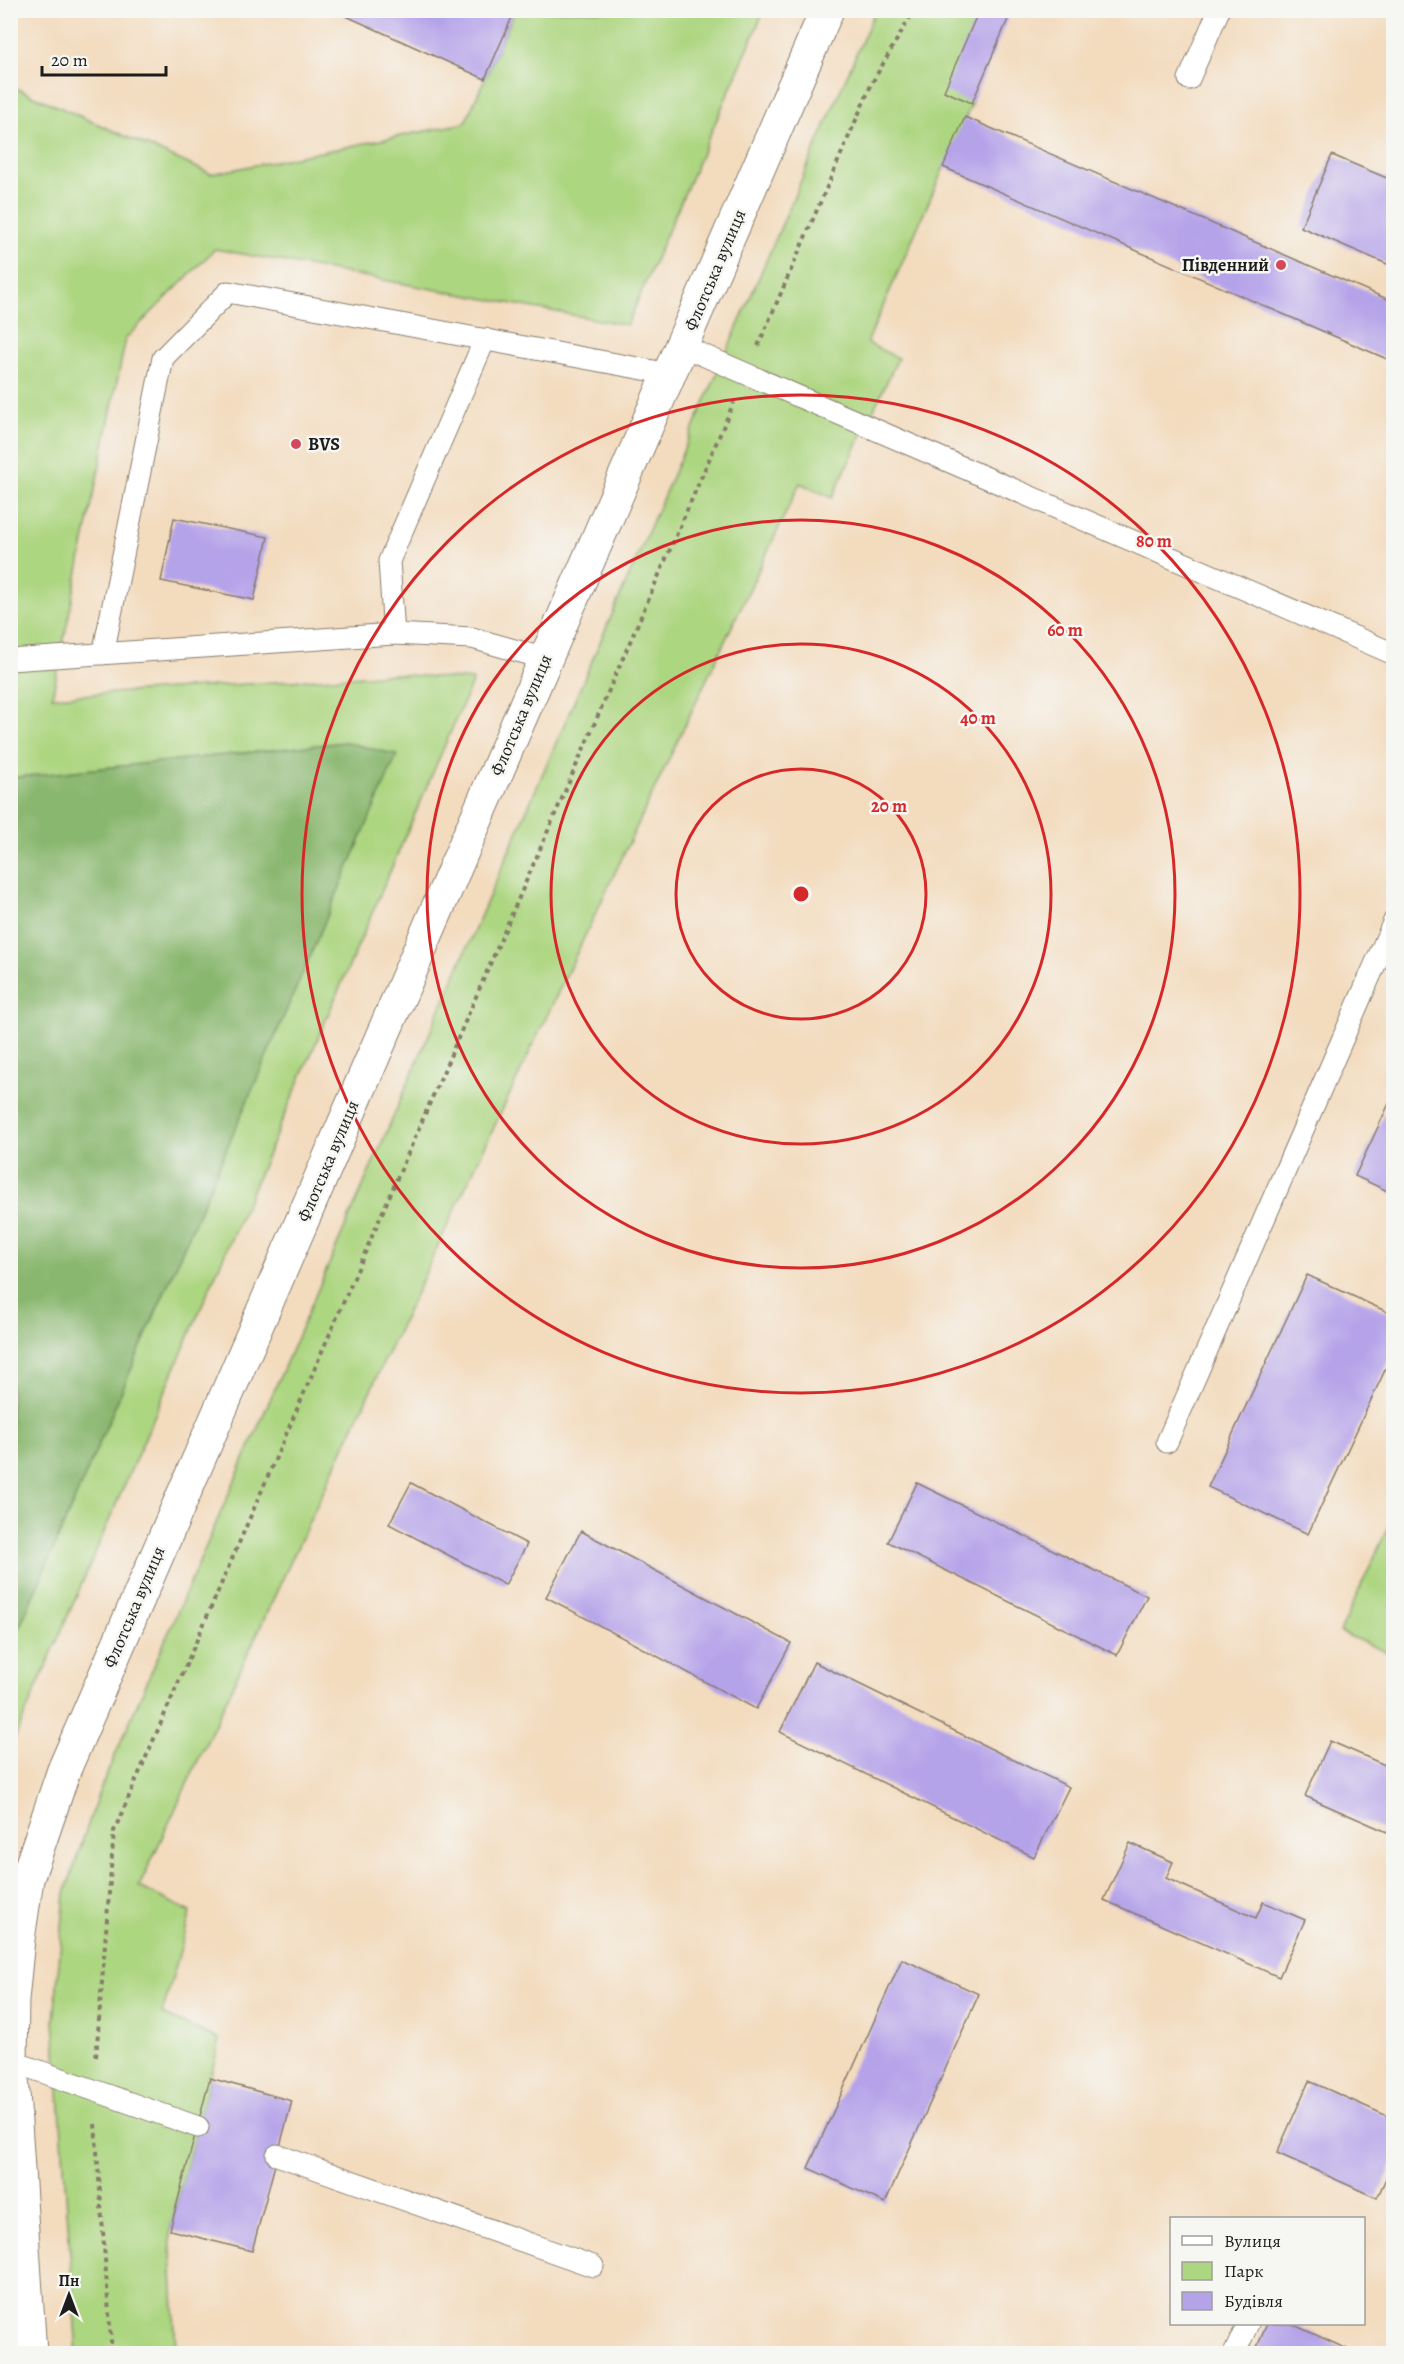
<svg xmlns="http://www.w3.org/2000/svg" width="1404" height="2364" font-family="Alegreya,serif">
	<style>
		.green { fill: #add681; stroke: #64794e; stroke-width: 1.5 }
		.forest { fill: #8ab76f; stroke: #536a46; stroke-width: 1.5 }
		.building { fill: #b5a3e9 }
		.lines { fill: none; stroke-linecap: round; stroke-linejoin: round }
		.service-casing { stroke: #887c6d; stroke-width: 23 }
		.tertiary-casing { stroke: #887c6d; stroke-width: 35 }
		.path { stroke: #887c6d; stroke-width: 4; stroke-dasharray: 4.5 4.5; stroke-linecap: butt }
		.service { stroke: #fff; stroke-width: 21 }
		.tertiary { stroke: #fff; stroke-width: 33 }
		.ring { fill: none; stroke: #d62828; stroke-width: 3 }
		.poi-dot { fill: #d1495b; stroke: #f6f6f2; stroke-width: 2 }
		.labels { text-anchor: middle; stroke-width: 5; stroke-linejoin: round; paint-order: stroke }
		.poi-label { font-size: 18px; font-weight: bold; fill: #1c1c1c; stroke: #f6f6f2; text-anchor: end }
		.street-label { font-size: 18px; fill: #1c1c1c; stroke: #f6f6f2 }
		.centre { fill: #d62828; stroke: #f6f6f2; stroke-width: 3 }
		.ring-label { font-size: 18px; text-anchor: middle; font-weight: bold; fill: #d62828; stroke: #f6f6f2; stroke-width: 5; stroke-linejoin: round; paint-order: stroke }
	</style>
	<rect width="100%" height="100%" fill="#f6f6f2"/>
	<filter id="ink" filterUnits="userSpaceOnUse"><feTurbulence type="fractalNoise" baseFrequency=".0167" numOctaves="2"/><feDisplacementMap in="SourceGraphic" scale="12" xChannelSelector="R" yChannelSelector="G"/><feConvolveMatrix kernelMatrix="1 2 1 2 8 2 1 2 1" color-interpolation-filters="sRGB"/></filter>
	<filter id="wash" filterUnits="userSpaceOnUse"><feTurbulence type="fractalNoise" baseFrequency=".008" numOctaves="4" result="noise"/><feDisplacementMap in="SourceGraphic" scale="24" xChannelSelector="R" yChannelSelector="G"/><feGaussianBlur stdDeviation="1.35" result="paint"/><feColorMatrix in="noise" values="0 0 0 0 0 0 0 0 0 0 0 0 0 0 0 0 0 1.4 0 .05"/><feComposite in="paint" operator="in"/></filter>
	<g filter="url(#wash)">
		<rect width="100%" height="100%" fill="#f3dbbe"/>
		<!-- green -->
		<path class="green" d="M515 11H764L627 325 215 249 126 338 52 697 394 674 473 680 11 1747V1647L396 755 345 742 11 778V86L211 174 465 123Z
			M875 11H979L972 103 867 343 898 358 832 498 800 483 449 1222 139 1887 191 1912 162 2014 220 2040 170 2230 176 2353 77 2354 54 2021 65 1893 99 1792Z
			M1393 1516 1394 1655H1393L1340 1632Z"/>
		<!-- forest -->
		<path class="forest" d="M345 742 397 755 11 1647V778Z"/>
		<g id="blocks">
			<!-- building -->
			<path class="building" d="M333 10H515L485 79Z
				M979 10H1012L972 103 944 91Z
				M965 117 1394 302V362L943 167Z
				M1332 155 1394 181V267L1301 227Z
				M174 518 268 537 254 600 161 581Z
				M1394 1093V1194L1355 1176Z
				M1307 1275 1394 1315V1351L1308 1534 1208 1487Z
				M411 1483 527 1544 505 1585 389 1524Z
				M917 1483 1147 1596 1117 1655 888 1542Z
				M581 1531 791 1643 756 1709 546 1597Z
				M814 1662 1069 1787 1034 1857 780 1732Z
				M1330 1741 1394 1769V1835L1305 1796Z
				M1130 1843 1173 1862 1166 1878 1256 1918 1263 1902 1305 1920 1279 1977 1104 1900Z
				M902 1959 979 1994 885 2203 808 2168Z
				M210 2078 292 2101 252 2251 170 2230Z
				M1309 2081 1394 2119V2161L1377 2198 1277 2153Z
				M1267 2324H1292L1358 2354H1254Z"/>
		</g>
	</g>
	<g filter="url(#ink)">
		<use href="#blocks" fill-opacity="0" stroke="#887c6d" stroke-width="1.5"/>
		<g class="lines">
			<defs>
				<path id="service" d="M1189 79 1219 10
					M682 346 1394 654
					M394 634 389 561 485 339
					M103 654 163 358 228 292 670 374
					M10 660 394 634 472 638 546 659
					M1167 1442 1394 921
					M11 2061 198 2127
					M277 2155 593 2266
					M1234 2354 1248 2324"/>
				<path id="tertiary" d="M30 2354 11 2061 12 2000 18 1939 27 1879 64 1770 827 10"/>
			</defs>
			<!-- service casing -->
			<use href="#service" class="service-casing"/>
			<!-- tertiary casing -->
			<use href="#tertiary" class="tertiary-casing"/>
			<!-- path -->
			<path class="path" d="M758 346 872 83 914 10
				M96 2057 114 1831 734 402
				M95 2124 112 2354"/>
			<!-- service -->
			<use href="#service" class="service"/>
			<!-- tertiary -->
			<use href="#tertiary" class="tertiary"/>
		</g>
	</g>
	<!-- distance rings -->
	<g class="ring">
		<circle cx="801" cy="894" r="125"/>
		<circle cx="801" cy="894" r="250"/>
		<circle cx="801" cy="894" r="374"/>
		<circle cx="801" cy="894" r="499"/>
	</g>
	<!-- markers -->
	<g class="poi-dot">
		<circle cx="1281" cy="265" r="6"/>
		<circle cx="296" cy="444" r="6"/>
	</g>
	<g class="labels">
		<!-- poi labels -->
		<g class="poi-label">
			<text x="1269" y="271">Південний</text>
			<text x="308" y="450" text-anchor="start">BVS</text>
		</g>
		<!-- street labels -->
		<g class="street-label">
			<text transform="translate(715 270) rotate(-67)" y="6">Флотська вулиця</text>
			<text transform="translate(521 715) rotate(-67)" y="6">Флотська вулиця</text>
			<text transform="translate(328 1161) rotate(-67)" y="6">Флотська вулиця</text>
			<text transform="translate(134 1607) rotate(-67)" y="6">Флотська вулиця</text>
		</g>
	</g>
	<circle cx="801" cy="894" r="9" class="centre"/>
	<g class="ring-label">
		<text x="1154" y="547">80 m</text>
		<text x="1065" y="636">60 m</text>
		<text x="978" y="724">40 m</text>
		<text x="889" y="812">20 m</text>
	</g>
	<!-- margin -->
	<rect width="1404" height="2364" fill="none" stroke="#f6f6f2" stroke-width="36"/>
	<!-- legend -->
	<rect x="1170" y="2217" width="195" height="108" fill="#f6f6f2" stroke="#9f9f9c" stroke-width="1.5"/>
	<rect x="1182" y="2236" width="30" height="9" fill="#ffffff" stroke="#9f9f9c" stroke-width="1.5"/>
	<text x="1224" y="2247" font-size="18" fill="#1c1c1c">Вулиця</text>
	<rect x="1182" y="2262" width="30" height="18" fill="#add681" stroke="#9f9f9c" stroke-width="1.5"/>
	<text x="1224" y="2277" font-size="18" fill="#1c1c1c">Парк</text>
	<rect x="1182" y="2292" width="30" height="18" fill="#b5a3e9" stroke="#9f9f9c" stroke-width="1.5"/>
	<text x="1224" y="2307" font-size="18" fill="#1c1c1c">Будівля</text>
	<!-- north arrow -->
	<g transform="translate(69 2295)" stroke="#f6f6f2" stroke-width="4.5" paint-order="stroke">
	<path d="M0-4.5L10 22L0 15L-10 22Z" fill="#1c1c1c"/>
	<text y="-9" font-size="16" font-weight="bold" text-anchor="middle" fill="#1c1c1c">Пн</text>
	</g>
	<!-- scale -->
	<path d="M42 66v9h124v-9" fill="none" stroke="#1c1c1c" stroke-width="3"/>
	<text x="51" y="66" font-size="18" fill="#1c1c1c" stroke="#f6f6f2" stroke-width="4.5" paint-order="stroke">20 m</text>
</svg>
